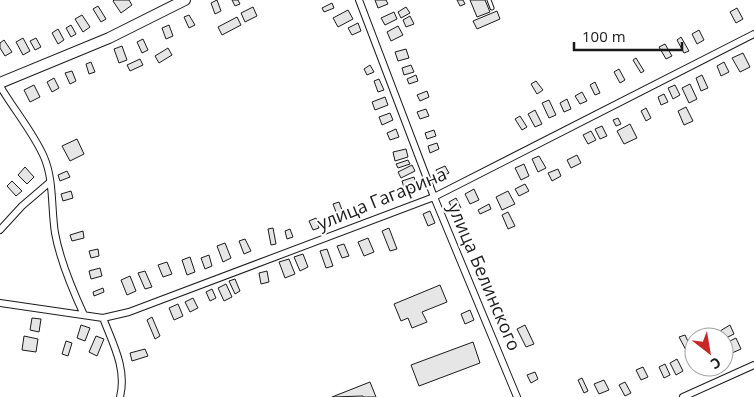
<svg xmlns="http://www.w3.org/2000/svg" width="754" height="397" font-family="'Open Sans',sans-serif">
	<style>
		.building { fill: #e6e6e6; stroke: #1a1a1a }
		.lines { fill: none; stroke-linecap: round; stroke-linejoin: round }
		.lane-casing { stroke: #1a1a1a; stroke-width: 5 }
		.street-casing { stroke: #1a1a1a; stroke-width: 8 }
		.primary-casing { stroke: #1a1a1a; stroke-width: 12 }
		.lane { stroke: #fff; stroke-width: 3 }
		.street { stroke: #fff; stroke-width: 6 }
		.primary { stroke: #fff; stroke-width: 10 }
		.labels { text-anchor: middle; stroke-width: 4; stroke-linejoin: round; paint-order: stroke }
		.street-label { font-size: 18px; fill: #1a1a1a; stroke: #fff }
	</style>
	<rect width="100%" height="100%" fill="#fff"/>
	<!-- building -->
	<path class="building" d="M114 0H129L132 5 121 13 113 1Z
		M217 0 221 11 215 14 211 3Z
		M232 0H238L240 4 235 6Z
		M375 0H386L388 4 378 8Z
		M457 0H463L465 4 460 6Z
		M470 0H485L490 12 477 17Z
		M332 3 334 8 324 12 322 8Z
		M98 6 106 19 101 22 93 9Z
		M253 7 257 16 245 22 241 13Z
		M406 7 410 13 401 18 398 12Z
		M737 8 743 19 736 23 730 12Z
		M348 10 353 19 338 27 333 18Z
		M497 11 500 19 477 29 473 21Z
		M394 12 397 19 385 25 381 18Z
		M82 15 90 27 83 32 75 19Z
		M189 15 195 25 189 28 184 17Z
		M410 16 414 24 406 27 403 20Z
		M237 17 241 25 222 35 218 27Z
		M358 23 361 31 352 35 348 28Z
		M71 25 76 34 71 37 66 28Z
		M169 25 173 36 166 39 162 28Z
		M398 26 403 35 391 41 387 32Z
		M58 29 64 40 58 44 52 33Z
		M699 30 704 40 697 44 692 34Z
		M681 37 689 51 684 53 677 40Z
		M23 38 30 51 23 55 16 42Z
		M36 38 41 47 35 50 30 41Z
		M143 39 148 50 142 53 137 42Z
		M4 40 12 52 5 56 0 48V43Z
		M665 44 672 56 666 59 659 47Z
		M122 46 127 60 119 63 114 49Z
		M168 48 172 55 159 63 155 56Z
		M406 49 409 58 398 61 395 52Z
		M743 53 750 67 740 72 732 58Z
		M636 58 644 71 641 73 633 60Z
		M140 59 143 65 130 71 127 65Z
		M91 62 95 72 89 74 86 64Z
		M724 62 729 72 721 76 717 66Z
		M370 65 374 72 367 75 364 69Z
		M411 65 414 72 404 75 402 68Z
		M619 69 625 80 620 83 614 72Z
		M72 71 76 81 70 84 65 73Z
		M416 75 418 81 409 84 407 79Z
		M702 75 708 88 701 91 696 78Z
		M54 78 59 88 52 92 47 82Z
		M379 79 384 90 378 92 374 81Z
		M536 81 543 90 537 94 531 84Z
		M595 82 600 93 595 95 590 85Z
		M690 84 697 99 689 103 682 88Z
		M34 85 40 97 30 102 24 90Z
		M675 85 680 95 673 99 668 88Z
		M427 91 429 97 420 101 417 95Z
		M582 92 587 101 580 104 575 96Z
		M664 94 668 102 661 105 658 97Z
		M385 97 388 105 375 110 372 102Z
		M567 99 571 109 564 112 560 103Z
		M549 100 556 115 549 118 542 103Z
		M686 107 693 121 684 125 678 111Z
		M646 108 651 118 646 121 641 111Z
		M426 109 429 116 420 119 417 112Z
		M535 110 542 124 535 127 528 114Z
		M390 113 393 120 382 125 379 117Z
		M520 116 527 127 522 130 515 119Z
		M618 118 621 124 616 126 613 120Z
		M630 124 637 138 624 144 617 131Z
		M602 126 607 136 600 139 595 129Z
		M396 129 399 137 390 140 387 133Z
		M434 130 436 136 427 139 425 133Z
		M591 131 596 140 588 144 583 135Z
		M77 139 84 154 70 161 62 146Z
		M437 143 439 149 430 153 428 146Z
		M406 149 408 157 395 161 393 152Z
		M577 155 581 163 571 168 567 160Z
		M539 156 546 168 538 172 532 159Z
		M408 160 410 164 398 168 396 164Z
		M524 164 529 176 521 180 515 168Z
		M412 165 415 171 401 178 398 172Z
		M445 166 449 173 440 177 436 170Z
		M25 167 34 177 27 184 18 175Z
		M558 169 561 176 552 181 548 173Z
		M67 171 70 177 60 181 58 175Z
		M414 177 417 186 405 191 402 181Z
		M12 181 22 191 16 196 7 186Z
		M525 184 529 191 519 196 515 189Z
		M474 189 479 200 470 204 465 194Z
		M71 191 73 198 63 201 61 194Z
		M508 191 515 204 502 210 496 197Z
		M456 198 461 208 454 212 449 202Z
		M339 202 345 218 339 220 333 204Z
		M489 204 491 209 480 214 478 210Z
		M430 211 435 223 428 226 423 214Z
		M508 212 515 226 508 229 502 215Z
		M316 218 319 228 313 230 309 221Z
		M273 228 276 244 271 245 268 229Z
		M389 228 397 249 390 251 382 231Z
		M290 229 293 237 287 239 285 231Z
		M83 231 84 238 72 241 70 235Z
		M368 238 374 252 364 256 358 242Z
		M245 239 251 251 244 254 239 241Z
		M225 243 231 258 223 262 217 246Z
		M344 244 349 256 342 258 337 246Z
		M98 249 99 256 91 258 89 251Z
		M327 249 333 266 326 268 320 251Z
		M303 254 308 267 300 271 294 257Z
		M209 255 212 266 205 269 201 258Z
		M190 257 195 272 187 275 182 260Z
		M289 259 295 274 285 278 279 262Z
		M167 262 172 274 163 277 158 265Z
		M100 268 102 276 91 279 89 271Z
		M145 271 152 287 145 289 138 273Z
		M267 271 269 282 261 284 259 273Z
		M130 276 136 291 127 295 121 280Z
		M235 279 240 291 235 294 229 281Z
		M226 284 232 297 224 301 218 288Z
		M440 285 447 302 422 312 427 322 412 328 408 318 401 321 394 304Z
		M103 288 104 292 94 296 93 292Z
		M212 289 216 298 210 301 206 292Z
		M193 298 198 308 190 312 185 302Z
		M178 304 183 316 174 320 169 308Z
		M470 310 474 320 465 324 461 314Z
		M152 317 160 336 155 339 147 320Z
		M32 318 41 319 39 332 30 330Z
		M81 325 90 328 85 341 77 338Z
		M525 325 534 344 526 347 517 329Z
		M730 325 734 334 724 339 720 331Z
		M685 335 692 350 687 352 679 337Z
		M24 336 38 339 36 352 22 350Z
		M96 336 104 339 97 356 89 352Z
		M736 338 741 349 732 353 728 342Z
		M66 341 72 343 68 356 62 354Z
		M473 342 480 363 419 386 411 365Z
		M145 349 148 356 132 361 130 353Z
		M694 351V366L688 353Z
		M677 359 683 371 676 375 670 363Z
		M665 364 670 375 664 378 659 367Z
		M643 367 648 377 641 380 636 370Z
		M535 372 538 379 531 383 527 375Z
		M582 378 588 391 584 393 578 380Z
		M604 380 609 390 599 394 594 384Z
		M370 382 376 397H363V396L332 397Z
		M625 382 631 393 625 396 619 385Z"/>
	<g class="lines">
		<defs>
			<path id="lane" d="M489 0 492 8"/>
			<path id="street" d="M359 0 434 197 517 397
				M0 86C14 110 33 132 44 157 54 180 51 208 55 233 60 261 72 289 84 315
				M0 230 22 206 50 182
				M0 303 103 318 129 312 434 197 754 34
				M103 318C113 344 127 369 120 397
				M683 397 754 365"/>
			<path id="primary" d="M0 83 109 38 185 0"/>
		</defs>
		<!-- lane casing -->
		<use href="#lane" class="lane-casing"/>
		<!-- street casing -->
		<use href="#street" class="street-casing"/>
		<!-- primary casing -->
		<use href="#primary" class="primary-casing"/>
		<!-- lane -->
		<use href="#lane" class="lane"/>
		<!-- street -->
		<use href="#street" class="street"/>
		<!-- primary -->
		<use href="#primary" class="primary"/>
	</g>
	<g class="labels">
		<!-- street labels -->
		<g class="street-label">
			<text transform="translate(382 199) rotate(-22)" y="6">улица Гагарина</text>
			<text transform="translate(484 277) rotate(67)" y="6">улица Белинского</text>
		</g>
	</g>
	<!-- north arrow -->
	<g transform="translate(709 352) rotate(149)"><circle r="24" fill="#ffffff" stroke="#a3a3a3"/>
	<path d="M0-4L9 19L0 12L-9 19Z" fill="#c62828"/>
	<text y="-8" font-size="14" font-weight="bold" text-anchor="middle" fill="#1a1a1a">С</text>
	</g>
	<!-- scale -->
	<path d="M574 42v8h108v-8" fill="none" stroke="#1a1a1a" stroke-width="2.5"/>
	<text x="582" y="42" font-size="15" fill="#1a1a1a" stroke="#ffffff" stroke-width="4" paint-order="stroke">100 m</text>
</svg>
